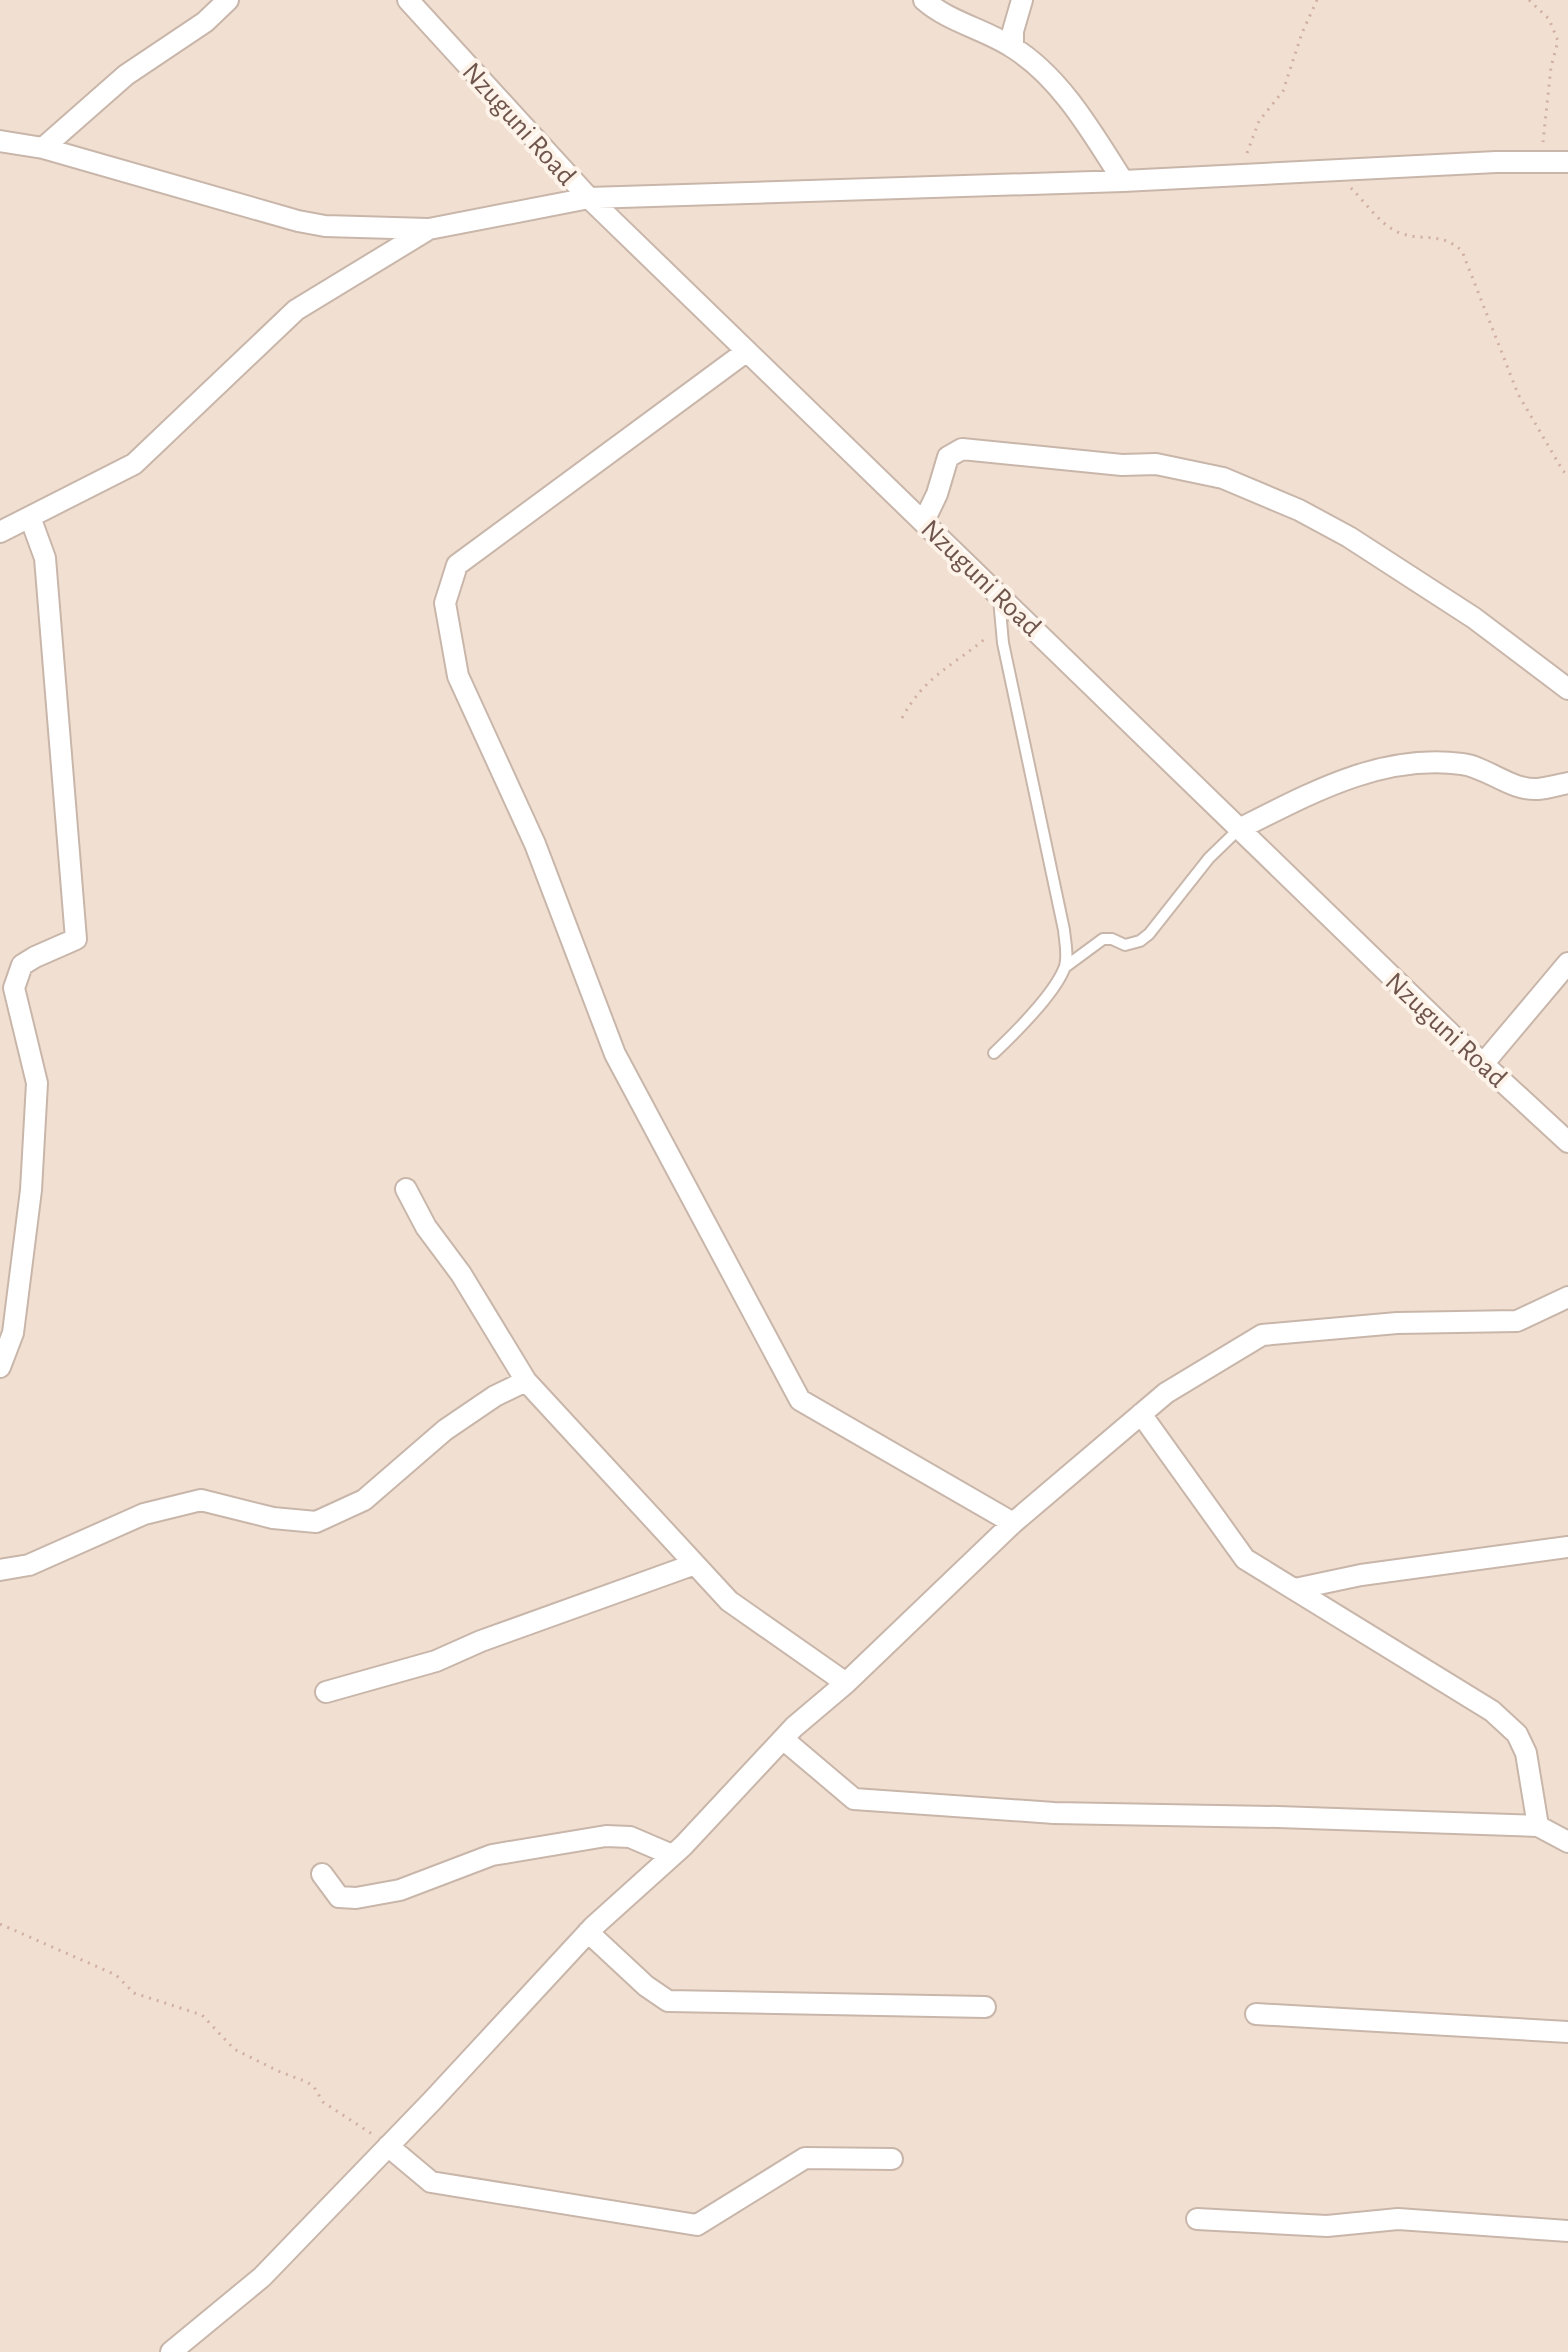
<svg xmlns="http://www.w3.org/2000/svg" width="1568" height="2352" font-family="'Alegreya Sans',sans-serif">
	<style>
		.residential { fill: #f1e0d2 }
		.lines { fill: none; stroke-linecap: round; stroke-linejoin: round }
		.lane-casing { stroke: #c9b6aa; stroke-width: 14 }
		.street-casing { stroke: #c9b6aa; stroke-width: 24 }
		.path { stroke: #d1afa1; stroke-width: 3; stroke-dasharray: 2 6; stroke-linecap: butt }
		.lane { stroke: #fff; stroke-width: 10 }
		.street { stroke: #fff; stroke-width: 20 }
		.labels { text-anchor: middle; stroke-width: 8; stroke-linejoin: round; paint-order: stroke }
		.street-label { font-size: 28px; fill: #6f554b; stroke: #fdf3e9 }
	</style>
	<rect width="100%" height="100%" fill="#faefe3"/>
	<!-- residential -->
	<path class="residential" d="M0 0H1568V2352H0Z"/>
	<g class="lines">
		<defs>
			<path id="lane" d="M1065 967 1103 939H1112L1125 945 1140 941 1149 934 1209 858 1239 829
				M994 1053C1015 1033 1053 996 1064 969 1069 958 1065 942 1064 930L1003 643 999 599"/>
			<path id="street" d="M408 0 589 198 1452 1035 1568 1142
				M924 0C949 22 984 29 1012 47 1061 77 1093 134 1123 181
				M1013 47V31L1022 0
				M0 141 43 148 298 221 325 226 428 229
				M43 148 126 75 205 22 228 0
				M747 351 457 565 445 603 458 676 535 844 615 1054 800 1400 1013 1523
				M924 521 937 494 948 457 962 449 1122 465 1156 464 1223 478 1299 510 1349 537 1474 618 1568 689
				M0 532 134 464 296 310 429 229 589 198 1123 181 1496 162H1568
				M1239 829C1309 794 1381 753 1462 764 1487 767 1511 791 1538 789 1548 788 1558 785 1568 783
				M1483 1064 1568 963
				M406 1189 426 1227 461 1274 526 1381
				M0 1367 13 1333 31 1190 37 1083 14 988 22 965 35 957 76 939 45 558 30 517
				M1141 1414 1245 1559 1492 1711 1517 1734 1526 1753 1538 1826 1568 1842
				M0 1570 29 1565 144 1514 201 1500 273 1518 316 1522 364 1500 445 1430 495 1396 526 1381 729 1601 846 1683
				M1295 1589 1361 1575 1568 1547
				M326 1692 436 1661 481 1641 695 1564
				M783 1739 854 1799 1054 1813 1278 1817 1538 1826
				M322 1874 339 1897 356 1898 400 1890 492 1855 606 1836 630 1837 672 1855
				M588 1932 646 1986 668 2001 985 2007
				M1256 2014 1568 2032
				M388 2146 431 2182 697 2225 805 2158 892 2159
				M1197 2219 1327 2226 1398 2219 1568 2231
				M171 2352 262 2277 432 2101 593 1927 683 1846 794 1727 846 1683 1013 1523 1166 1393 1262 1335 1397 1323 1517 1321 1568 1297"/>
		</defs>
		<!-- lane casing -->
		<use href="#lane" class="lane-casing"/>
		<!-- street casing -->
		<use href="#street" class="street-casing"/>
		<!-- path -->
		<path class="path" d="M1529 0 1549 19 1558 41 1551 67 1543 142
			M1247 153 1259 121 1283 91 1302 33 1317 0
			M1351 188C1366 203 1382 228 1403 234 1426 241 1441 232 1462 251L1518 394 1563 471 1568 475
			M902 718C925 676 951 667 986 638
			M0 1924 116 1975 134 1993 202 2015 234 2049 278 2071 307 2082 314 2087 323 2102 372 2134"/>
		<!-- lane -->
		<use href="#lane" class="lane"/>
		<!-- street -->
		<use href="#street" class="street"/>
	</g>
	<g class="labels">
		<!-- street labels -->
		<g class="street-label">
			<text transform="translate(520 123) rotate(48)" y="10">Nzuguni Road</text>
			<text transform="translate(982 577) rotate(44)" y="10">Nzuguni Road</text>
			<text transform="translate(1447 1029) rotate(43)" y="10">Nzuguni Road</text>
		</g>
	</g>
</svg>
